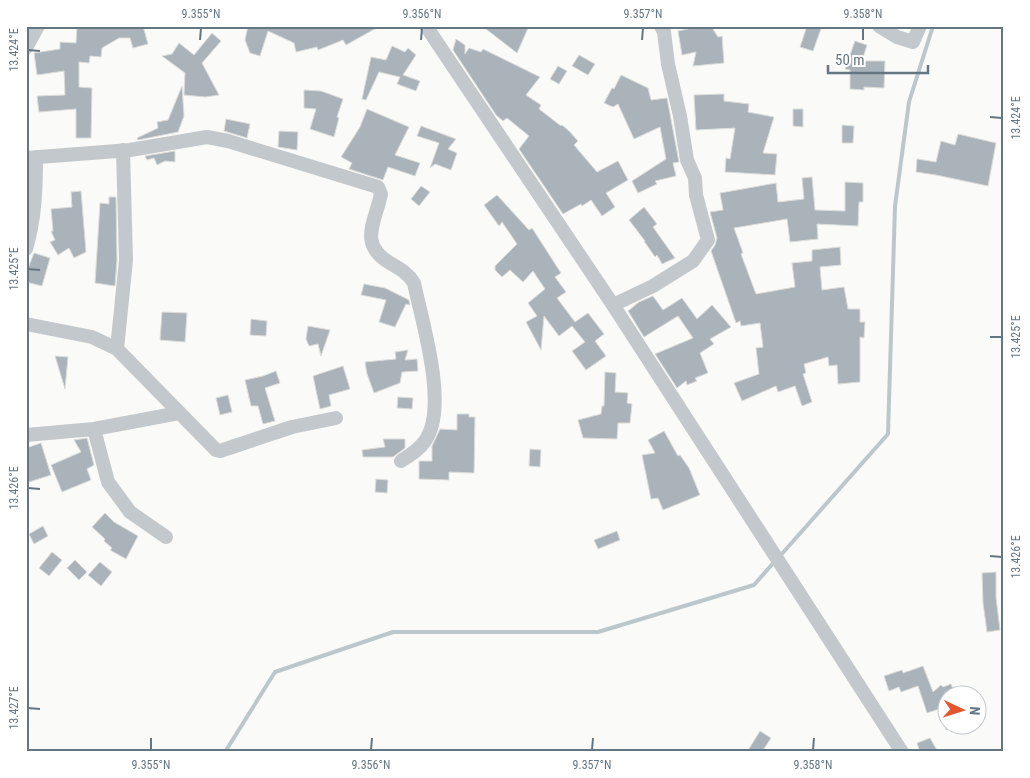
<svg xmlns="http://www.w3.org/2000/svg" width="1030" height="778" font-family="'Roboto Condensed',sans-serif">
	<style>
		.lines { fill: none; stroke-linecap: round; stroke-linejoin: round }
		.stream { stroke: #bbc7cb; stroke-width: 4 }
		.building { fill: #aab3b9; stroke: #dcdcda }
		.minor { stroke: #c3c8cc; stroke-width: 14 }
		.ticks { fill: none; stroke: #657683; stroke-width: 2 }
		.neatline { fill: none; stroke: #657683; stroke-width: 2 }
		.ticks-label { font-size: 12px; text-anchor: middle; fill: #657683 }
	</style>
	<rect width="100%" height="100%" fill="#fafaf8"/>
	<g class="lines">
		<!-- stream -->
		<path class="stream" d="M780 556 888 434 895 206 909 102 933 26
			M225 752 275 672 393 632H598L754 585 775 561"/>
	</g>
	<!-- building -->
	<path class="building" d="M77 26H143L148 44 133 48 130 38H119L102 48 101 57 90 56 89 63 79 62V87L92 88 91 138H76V109L39 112 37 96 65 95 64 71 37 75 34 53 60 49V42L76 43Z
		M248 26H380L346 45 343 40 318 50 317 47 296 52 294 43 268 31 260 56 250 53 245 40Z
		M482 26H529L517 53Z
		M693 26H711L718 37 722 36 724 63 693 66 696 52 682 55 678 31 688 29Z
		M807 26H822L813 51 800 47Z
		M212 33 221 41 202 63 219 95 205 97 184 95 185 73 162 56 172 54 179 43 194 55Z
		M456 39 465 45V54L469 48 481 52 483 49 540 77 526 95 541 105 539 109 561 126 562 125 569 131 578 141 574 145 597 172 618 161 628 180 606 193 615 207 602 216 591 200 582 206 581 204 563 214 519 149 529 136 507 118 503 121 496 115 453 50Z
		M855 41 867 45 862 61H885L884 88 864 87V90L850 89V70L845 69Z
		M392 46 405 52 408 48 416 55 403 75 420 81 416 91 397 84 400 77 379 72 366 100 362 99 371 57 386 60Z
		M579 55 595 64 588 75 572 66Z
		M558 66 567 71 559 84 550 79Z
		M621 75 648 88 651 100 667 98 679 162 673 163 676 176 655 181 657 184 638 193 632 181 666 159 660 127 634 139 618 104 613 107 604 103 612 88 614 89Z
		M182 86 184 116 178 132 138 140 137 138 158 128 157 122 168 120Z
		M304 90 321 91 343 99 337 117 339 118 334 137 310 129 316 109 304 108Z
		M724 94V101L749 104 748 112 774 117 763 153 777 154 775 175 725 172 726 158 730 159 735 128 696 130 694 95Z
		M367 109 409 127 395 155 420 163 415 176 388 167 383 180 349 169 352 163 341 157 360 127Z
		M793 109H803V127L793 126Z
		M226 119 250 124 247 138 224 131Z
		M842 125 854 126 853 143H842Z
		M421 126 456 139 448 149 457 153 451 170 435 164 430 168 439 143 417 136Z
		M279 131 298 132 297 150 278 147Z
		M958 134 996 143 988 186 936 175 916 172 917 159 936 162 941 141 955 145Z
		M175 151V162L165 161 157 165 154 158 147 160 145 156Z
		M812 177 815 210 845 211V182L863 183V202H859L858 226 817 224 818 239 790 242 787 219 734 228 743 253 741 254 756 294 795 287 792 263 812 261V250L840 247 841 265 820 267 822 290 844 287 848 309H860V322H865L864 338 860 337V382L838 384 837 365 829 366 828 357 804 364 806 373 803 374 812 402 802 406 795 386 778 392 776 386 742 401 734 383 759 374 756 348 763 347 760 323 741 326 740 321 736 323 711 251 715 245 717 238 710 212 723 210 720 193 776 183 778 202 804 199 802 178Z
		M421 186 430 192 419 206 411 199Z
		M81 191 86 252 74 258 69 248 58 255 50 242 55 240 51 231H53L51 209 72 207 71 192Z
		M497 195 529 230 532 228 561 273 555 277 566 292 557 298 575 322 588 313 604 334 595 341 606 356 586 370 572 351 585 342 572 326 559 336 544 316 541 350 526 322 537 316 528 303 545 289 533 271 523 282 510 270 502 277 495 270V266L517 244 502 222 499 226 484 205Z
		M109 197H116L117 260 115 286 95 283 100 203 109 204Z
		M644 207 657 224 653 227 675 258 662 264 657 255 655 257 644 241H645L629 220Z
		M34 253 50 258 42 286 26 282V273Z
		M364 284 385 288 409 300 410 305 406 304 395 327 379 322 386 300 361 295Z
		M653 296 663 310 682 298 697 319 712 305 731 327 710 339 714 344 700 353 708 373 695 378 697 381 687 385 686 381 677 388 655 354 693 338 678 316 644 337 628 311 639 302Z
		M162 312 187 313 185 342 160 340Z
		M251 319 267 321 266 336 250 335Z
		M308 326 330 330 321 356 318 344 309 346 306 339Z
		M408 350 405 360 417 359 418 371 402 372 400 383 374 393 367 374 365 362 396 359 395 352Z
		M55 356 68 357 65 389Z
		M343 366 350 389 329 395 331 406 320 409 313 376Z
		M276 371 280 383 265 388 275 421 263 424 258 406H251L245 380 263 376Z
		M605 372 616 373 615 392 628 393 627 403 632 404 630 423H618L617 439 583 438 578 420 601 414 602 406H604Z
		M228 395 232 412 220 415 216 398Z
		M398 397 413 398 412 409 397 408Z
		M457 414H469V417H475L474 473 449 472V480L419 479V461H432V446L440 429 457 430Z
		M664 431 678 456 680 455 689 468 700 495 663 510 658 498 651 499 642 455 655 453 648 440Z
		M87 438 94 465 87 469 91 480 62 492 51 465 81 452 74 440Z
		M383 439H405V448L393 457H363L362 450 385 447Z
		M41 443 51 475 26 483V448Z
		M530 449 541 450 540 467 529 466Z
		M376 479 388 480 387 493 375 492Z
		M105 513 114 522 138 536 126 559 110 550 112 548 104 541 105 539 92 527Z
		M43 526 48 536 34 544 29 534Z
		M617 531 620 540 598 549 594 540Z
		M52 552 62 560 49 576 39 568Z
		M75 560 87 572 79 580 67 568Z
		M100 562 112 572 101 586 88 575Z
		M996 572V597L1000 630 987 632 983 603 982 573Z
		M923 666 933 692 941 685 943 687 951 684 955 694 948 696V729L946 730 939 709 927 713 918 686 901 692 899 687 889 691 884 676 902 670 903 673Z
		M760 731 771 738 762 752H747Z
		M930 738 938 752H920L917 743Z"/>
	<g class="lines">
		<!-- minor -->
		<path class="minor" d="M426 26 613 305 902 752
			M879 26 897 37 913 42 920 26
			M26 48 38 26
			M26 158 130 150 207 137 228 141 378 187 381 194C375 223 358 244 390 263 400 269 408 273 414 283 422 322 449 407 425 441 419 450 410 455 401 461
			M26 249C35 219 36 188 36 157
			M613 305 653 286 693 261 708 240 696 195 695 178 687 160 680 116 668 64 664 32 661 26
			M26 324 92 337 117 349 216 450 220 451 292 427 336 418
			M117 349 126 260 123 150
			M94 429 108 482 130 512 166 537
			M26 435 94 429 179 413"/>
	</g>
	<!-- ticks -->
	<path class="ticks" d="M200 40 201 28M421 40 422 28M642 40 643 28M863 40V28M28 50 40 51M990 117 1002 118M28 269 40 270M990 337H1002M28 488 40 489M990 556 1002 557M28 708 40 709M151 750V738M371 750 372 738M592 750 593 738M813 750 814 738"/>
	<!-- border -->
	<rect width="1030" height="778" fill="none" stroke="#ffffff" stroke-width="55"/>
	<!-- north arrow -->
	<g transform="translate(962 710) rotate(94)"><circle r="24" fill="#ffffff" stroke="#c1c8cd"/>
	<path d="M0-4L9 19L0 12L-9 19Z" fill="#e4572e"/>
	<text y="-8" font-size="14" font-weight="bold" text-anchor="middle" fill="#657683">N</text>
	</g>
	<!-- scale -->
	<path d="M828 65v8h100v-8" fill="none" stroke="#657683" stroke-width="2.5"/>
	<text x="835" y="65" font-size="15" fill="#657683" stroke="#ffffff" stroke-width="4" paint-order="stroke">50 m</text>
	<rect x="28" y="28" width="974" height="722" class="neatline"/>
	<g class="ticks-label">
		<text x="201" y="18">9.355°N</text>
		<text x="422" y="18">9.356°N</text>
		<text x="643" y="18">9.357°N</text>
		<text x="863" y="18">9.358°N</text>
		<text transform="translate(14 50) rotate(-90)" y="4">13.424°E</text>
		<text transform="translate(1016 118) rotate(-90)" y="4">13.424°E</text>
		<text transform="translate(14 269) rotate(-90)" y="4">13.425°E</text>
		<text transform="translate(1016 337) rotate(-90)" y="4">13.425°E</text>
		<text transform="translate(14 488) rotate(-90)" y="4">13.426°E</text>
		<text transform="translate(1016 557) rotate(-90)" y="4">13.426°E</text>
		<text transform="translate(14 708) rotate(-90)" y="4">13.427°E</text>
		<text x="151" y="769">9.355°N</text>
		<text x="371" y="769">9.356°N</text>
		<text x="592" y="769">9.357°N</text>
		<text x="813" y="769">9.358°N</text>
	</g>
</svg>
